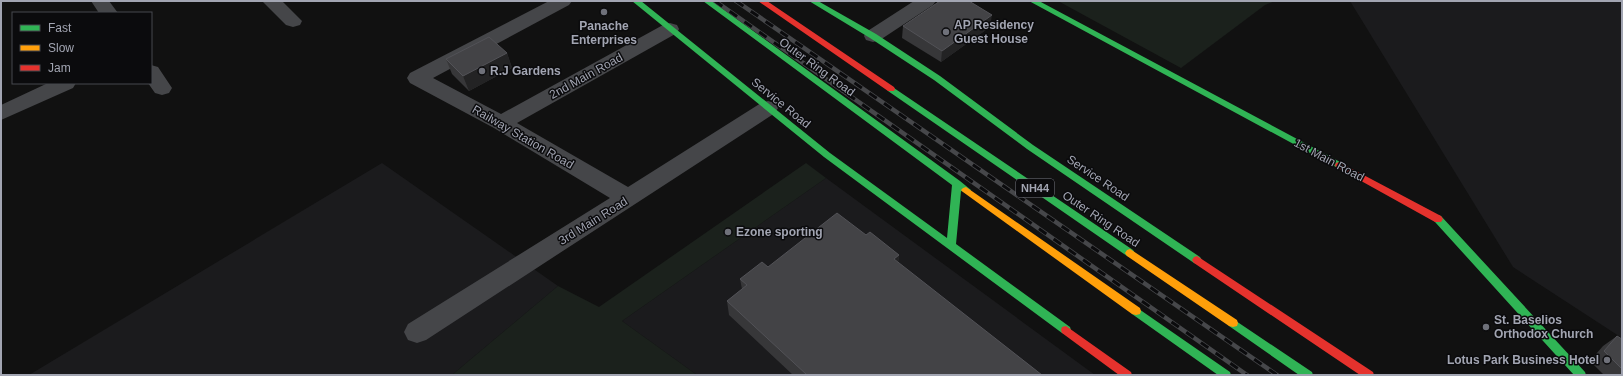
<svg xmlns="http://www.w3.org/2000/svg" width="1623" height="376" font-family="Arial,sans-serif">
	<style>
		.built { fill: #1b1b1d }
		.green { fill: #1b211c }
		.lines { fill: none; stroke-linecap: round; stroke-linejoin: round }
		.street { fill: #454649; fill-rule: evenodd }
		.fast { fill: #30b455; fill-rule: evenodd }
		.slow { fill: #ff9f0a; fill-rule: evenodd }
		.jam { fill: #e5322d; fill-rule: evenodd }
		.rail-casing { stroke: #46474a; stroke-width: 4.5 }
		.rail { stroke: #0b0b0d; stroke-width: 3; stroke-dasharray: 9; stroke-linecap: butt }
		.wall { fill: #373739 }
		.shaded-wall { fill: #232324 }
		.building { fill: #434346; stroke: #525257 }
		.poi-dot { fill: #6f717a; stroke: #0b0b0d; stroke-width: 1.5 }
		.labels { text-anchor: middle; stroke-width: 3; stroke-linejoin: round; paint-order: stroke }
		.shield { fill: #0b0b0d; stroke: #757780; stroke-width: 1 }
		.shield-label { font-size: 11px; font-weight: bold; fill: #a2a5b2 }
		.poi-label { font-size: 12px; font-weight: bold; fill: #a2a5b2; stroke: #0b0b0d; text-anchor: start }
		.street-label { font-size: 12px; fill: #a2a5b2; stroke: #0b0b0d }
	</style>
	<rect width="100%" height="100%" fill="#111"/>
	<!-- built -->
	<path class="built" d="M1350 1H1622V338L1513 267Z
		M382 163 558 286 452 375H29Z
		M826 178 1095 375H697L622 321Z"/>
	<!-- green -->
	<path class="green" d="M1058 1H1275L1265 5 1181 68Z
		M806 163 826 178 622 321 697 375H452L558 286 599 307Z"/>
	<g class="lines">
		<!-- street -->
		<path class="street" d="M91 1H109L118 13H99Z
			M262 1H282L302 21 300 25 293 27 286 25Z
			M549 1H572L569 5 433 78 501 114 663 25 670 23 677 25 679 29 677 33 517 123 628 187 761 103 768 101 775 103 778 108 775 113 426 340 417 343 408 340 404 332 408 324 610 198 494 128 410 83 407 78 410 73Z
			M914 1H936L933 5 880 40 873 42 866 40 864 36 866 32Z
			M151 65 158 67 172 88 169 93 162 95 155 93 148 83H151Z
			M48 83H76L73 88 1 120V105Z"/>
		<!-- fast -->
		<path class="fast" d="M632 1H641L830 153 947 238 952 185 703 1H712L960 181 971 190 969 192 966 193 961 191 956 244 1070 327 1071 330 1070 333 1066 334 1062 333 824 157Z
			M809 1H818L876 34 940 76 1033 145 1200 257 1202 260 1200 263 1197 264 1194 263 1027 149 934 80 870 38Z
			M1029 1H1039L1342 163 1343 165 1342 167H1336Z
			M891 86 1133 250 1135 253 1133 256 1130 257 1127 256 888 91 887 89 888 87Z
			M1438 215 1441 216 1585 372 1586 375H1574L1435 222 1433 219 1435 216Z
			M1136 307 1230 372 1231 375H1218L1132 314 1131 311 1132 308Z
			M1233 319 1312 372 1313 375H1299L1229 326 1228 323 1229 320Z"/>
		<!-- slow -->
		<path class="slow" d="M966 187 1140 308 1141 311 1140 314 1136 315 1132 314 963 192 961 190 963 188Z
			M1130 249 1237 320 1238 323 1237 326 1233 327 1229 326 1127 256 1125 253 1127 250Z"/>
		<!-- jam -->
		<path class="jam" d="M758 1H767L894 87 895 89 894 91H888Z
			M1339 162 1441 216 1443 219 1441 222H1435L1336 167 1335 165 1336 163Z
			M1197 256 1373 372 1374 375H1360L1194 263 1192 260 1194 257Z
			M1066 326 1131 372 1132 375H1119L1062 333 1061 330 1062 327Z"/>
		<defs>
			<path id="rail" d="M715 1 1247 375
				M736 1 1277 375"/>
		</defs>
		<!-- rail casing -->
		<use href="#rail" class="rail-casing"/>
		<!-- rail -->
		<use href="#rail" class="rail"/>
	</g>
	<!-- wall -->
	<path class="wall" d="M903 26 990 27 941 62 902 38Z
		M507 53 512 68 469 91 452 74 446 59Z
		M866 235 899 255 898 263 1042 375H793L729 315 727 301 742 289 740 279 768 267Z
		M1617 336 1622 339V375H1604L1590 361 1603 346Z"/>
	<!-- shaded-wall -->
	<path class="shaded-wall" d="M992 15 990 27 941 62 942 51Z
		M507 53 512 68 469 91 463 76Z
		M899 255 897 269 894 259Z"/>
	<!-- building -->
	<path class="building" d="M940 1H969L992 15 942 51 903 26Z
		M489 37 507 53 463 76 446 59Z
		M837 213 866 235 870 232 899 255 894 259 1042 375H807L727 301 747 285 740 279 762 262 768 267Z
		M1617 336 1622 339V369L1604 351Z"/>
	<!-- markers -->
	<g class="poi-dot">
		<circle cx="604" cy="12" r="4"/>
		<circle cx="946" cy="32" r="4"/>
		<circle cx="482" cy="71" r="4"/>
		<circle cx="728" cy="232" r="4"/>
		<circle cx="1486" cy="327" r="4"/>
		<circle cx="1607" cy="360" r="4"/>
	</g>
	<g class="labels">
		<!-- shield labels -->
		<rect class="shield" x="1016" y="179" width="38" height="18" rx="3"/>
		<g class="shield-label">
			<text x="1035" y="192">NH44</text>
		</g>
		<!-- poi labels -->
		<g class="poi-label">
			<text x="954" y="29">AP Residency<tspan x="954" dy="14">Guest House</tspan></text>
			<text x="604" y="30" text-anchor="middle">Panache<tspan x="604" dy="14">Enterprises</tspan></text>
			<text x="490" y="75">R.J Gardens</text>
			<text x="736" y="236">Ezone sporting</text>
			<text x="1494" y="324">St. Baselios<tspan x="1494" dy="14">Orthodox Church</tspan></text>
			<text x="1599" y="364" text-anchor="end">Lotus Park Business Hotel</text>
		</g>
		<!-- street labels -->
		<g class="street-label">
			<text transform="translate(817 67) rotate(36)" y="4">Outer Ring Road</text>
			<text transform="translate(586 76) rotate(-29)" y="4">2nd Main Road</text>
			<text transform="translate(781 103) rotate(39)" y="4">Service Road</text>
			<text transform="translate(523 137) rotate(30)" y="4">Railway Station Road</text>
			<text transform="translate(1329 160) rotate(28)" y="4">1st Main Road</text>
			<text transform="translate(1098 178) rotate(34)" y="4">Service Road</text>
			<text transform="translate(1101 219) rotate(34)" y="4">Outer Ring Road</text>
			<text transform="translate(593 221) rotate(-32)" y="4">3rd Main Road</text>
		</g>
	</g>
	<!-- border -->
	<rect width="1623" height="376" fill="none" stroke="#a2a5b2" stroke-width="4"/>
	<!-- legend -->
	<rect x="12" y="12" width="140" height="72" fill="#0b0b0d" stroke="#47494f"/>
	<rect x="20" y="25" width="20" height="6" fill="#30b455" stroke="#47494f"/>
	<text x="48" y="32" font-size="12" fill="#a2a5b2">Fast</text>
	<rect x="20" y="45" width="20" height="6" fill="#ff9f0a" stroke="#47494f"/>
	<text x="48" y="52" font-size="12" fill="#a2a5b2">Slow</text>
	<rect x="20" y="65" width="20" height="6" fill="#e5322d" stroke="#47494f"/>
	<text x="48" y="72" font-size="12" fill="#a2a5b2">Jam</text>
</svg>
